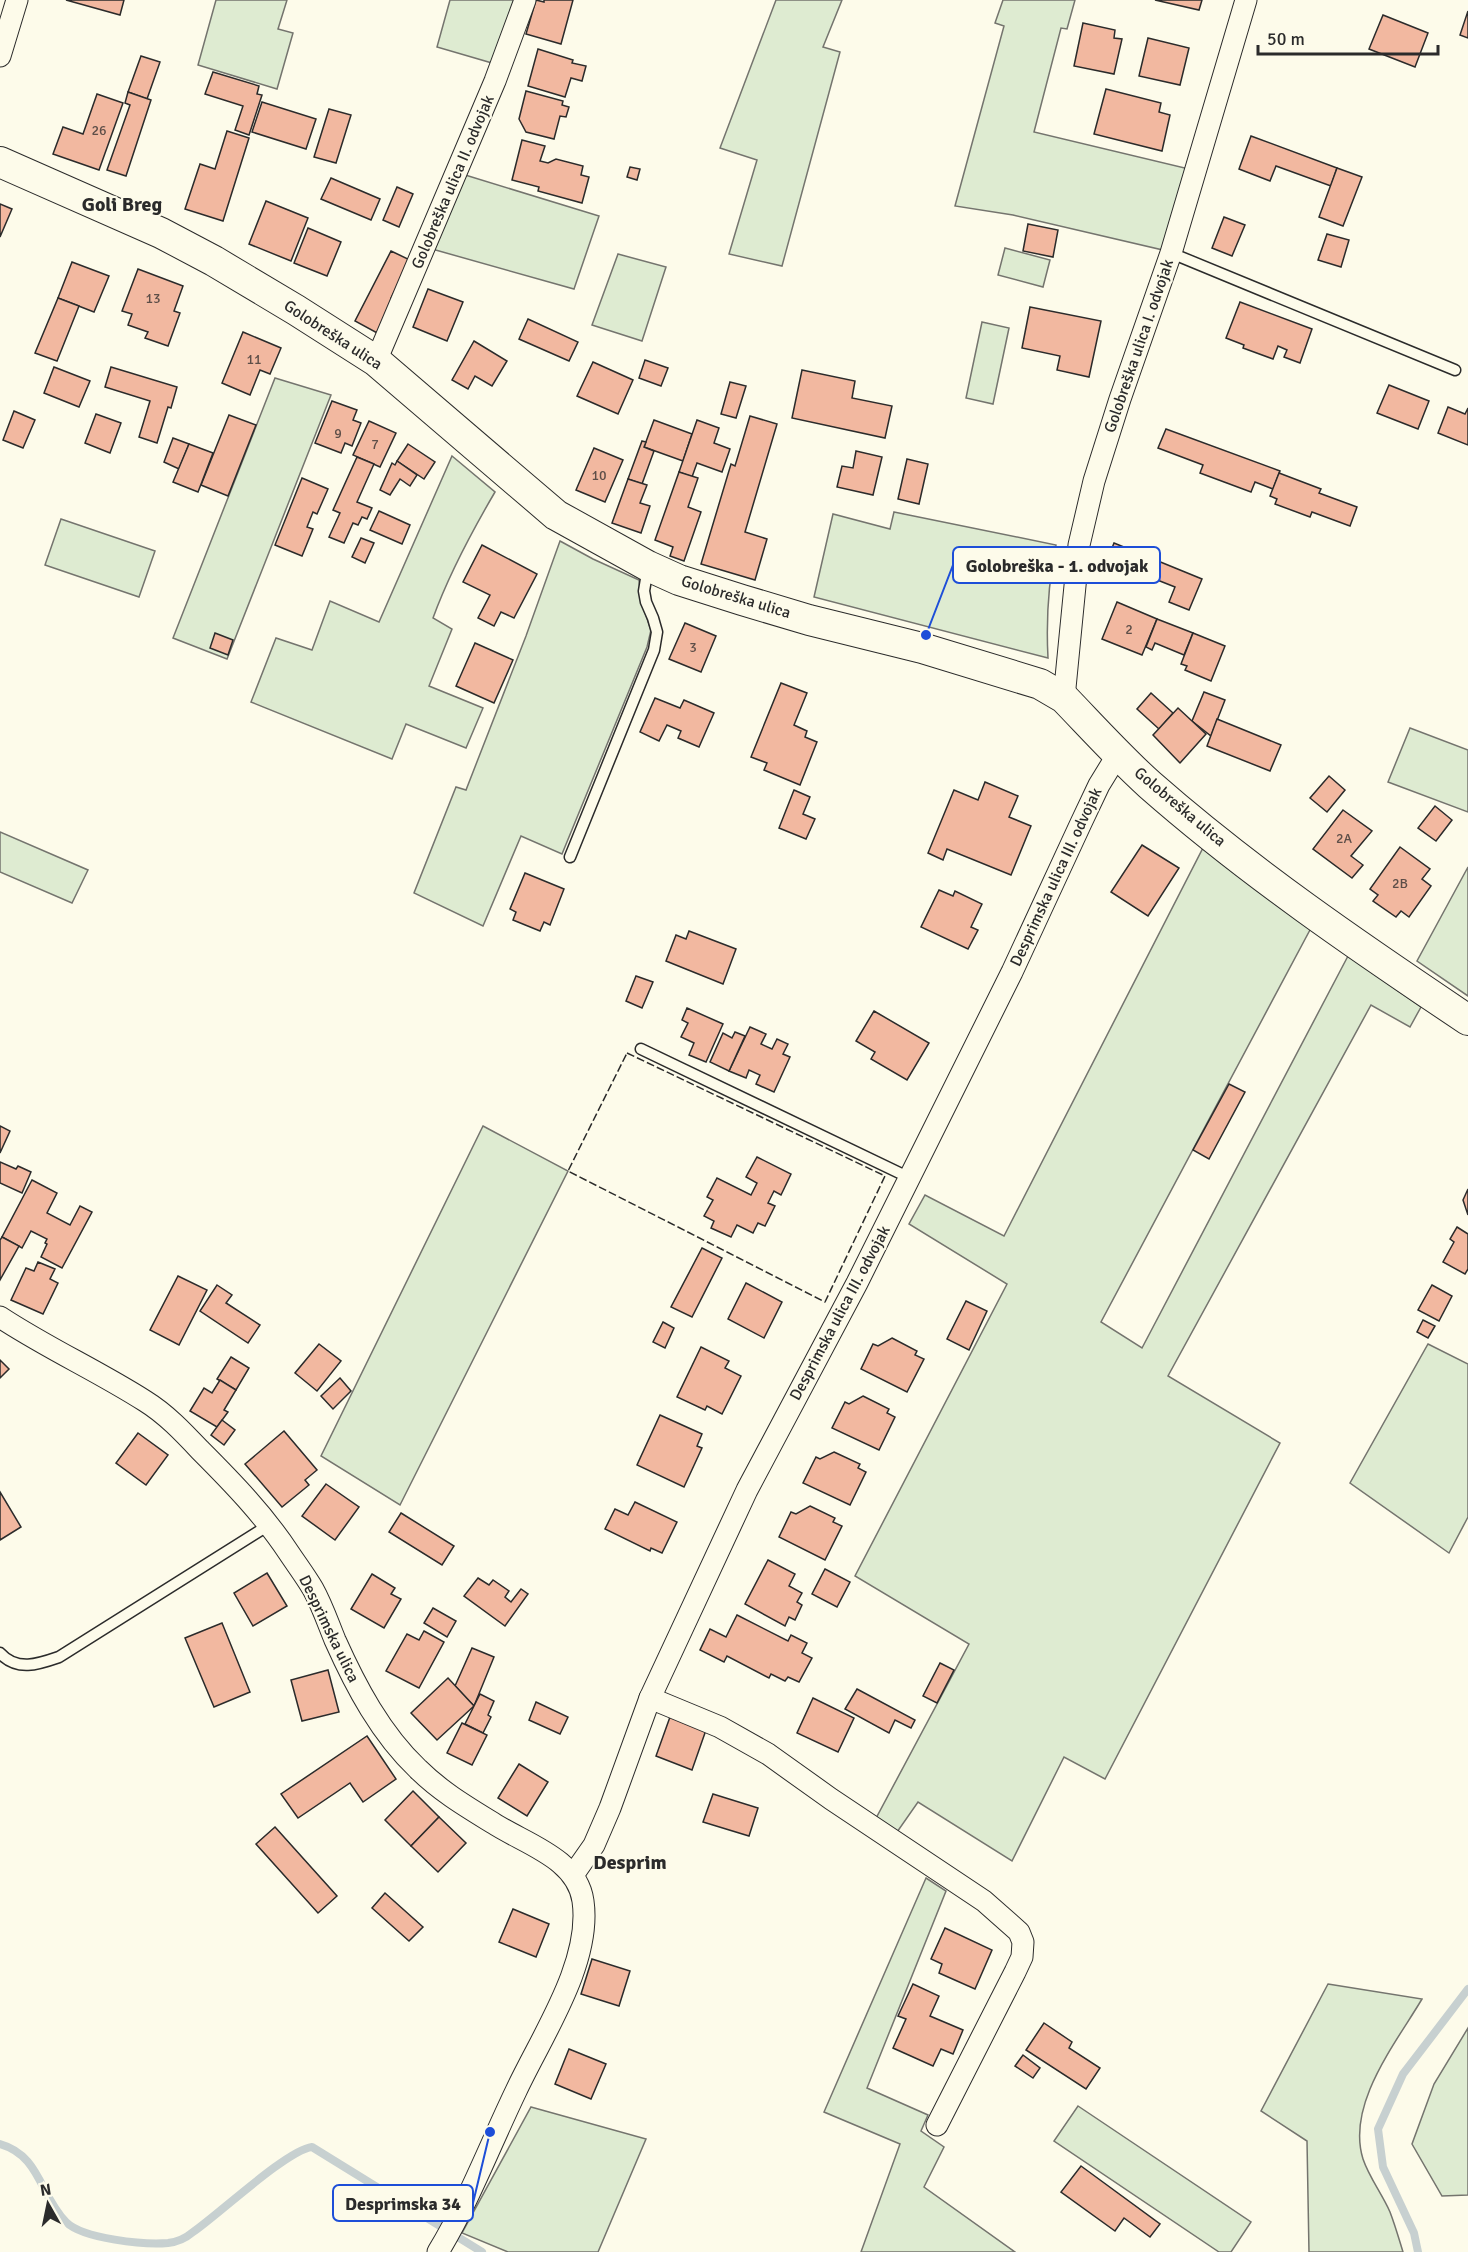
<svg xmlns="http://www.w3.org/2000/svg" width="1468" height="2252" font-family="Signika,sans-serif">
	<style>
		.green { fill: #deebd1; stroke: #74746e; stroke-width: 1.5 }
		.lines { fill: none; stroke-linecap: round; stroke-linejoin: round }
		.stream { stroke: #c7d0d0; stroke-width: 8 }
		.building { fill: #f2b8a0; stroke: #2b2b2b; stroke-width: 1.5 }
		.lane-casing { stroke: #2b2b2b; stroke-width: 13 }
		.street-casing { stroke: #2b2b2b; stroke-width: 23 }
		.secondary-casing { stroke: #2b2b2b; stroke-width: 32 }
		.lane { stroke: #fdfbea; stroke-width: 10 }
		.street { stroke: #fdfbea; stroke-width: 21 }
		.secondary { stroke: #fdfbea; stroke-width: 30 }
		.fence { stroke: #2b2b2b; stroke-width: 1.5; stroke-dasharray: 8 3; stroke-linecap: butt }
		.labels { text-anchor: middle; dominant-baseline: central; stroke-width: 4.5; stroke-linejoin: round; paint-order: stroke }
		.number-label { font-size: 14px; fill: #5d4e48 }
		.street-label { font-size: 16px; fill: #2b2b2b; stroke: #fdfbea }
		.quarter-label { font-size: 20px; font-weight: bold; fill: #2b2b2b; stroke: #fdfbea }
		.leader { fill: none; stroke: #1d4ed8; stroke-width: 2 }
		.callout-dot { fill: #1d4ed8; stroke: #fdfbea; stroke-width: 2 }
		.callout { fill: #fdfbea; stroke: #1d4ed8; stroke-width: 2 }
		.callout-label { font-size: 18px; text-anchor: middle; font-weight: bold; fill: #2b2b2b }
	</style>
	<rect width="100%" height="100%" fill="#fdfbea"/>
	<!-- green -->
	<g class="green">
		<path d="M216,0h71l-9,29 15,4 -16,56 -79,-24z"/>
		<path d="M450,0h65l-23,63 -55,-16z"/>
		<path d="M776,0h66l-19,47 17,5 -58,214 -53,-12 28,-94 -37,-12z"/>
		<path d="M1003,0h72l-8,29 -6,-1 -27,104 155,37 -26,81 -150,-35 -58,-9 49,-180 -9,-3z"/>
		<path d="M462,174l137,42 -25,73 -142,-40z"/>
		<path d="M1005,248l45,12 -7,27 -45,-12z"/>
		<path d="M618,254l48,13 -24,74 -50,-16z"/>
		<path d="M982,322l27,6 -16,76 -27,-6z"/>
		<path d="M275,378l56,17 -104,264 -54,-21z"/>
		<path d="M452,456l43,36c-24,41 -46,82 -62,126l19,11 -23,57 54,22 -17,40 -60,-24 -14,35 -141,-57 25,-64 36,12 18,-49 49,21z"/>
		<path d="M894,512l162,33c-8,39 -10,75 -8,113l-234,-61 19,-83 57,15z"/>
		<path d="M61,519l94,32 -16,46 -94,-32z"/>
		<path d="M560,541l33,18 46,21 2,21 10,29 -4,17 -85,207 -41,-18 -38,90 -69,-33 42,-106 10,3 60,-154z"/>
		<path d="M1410,728l58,22v62l-80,-30z"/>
		<path d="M0,832l88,38 -16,33 -72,-31z"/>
		<path d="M1204,846l107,82 -210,394 41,26 206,-392 73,51 -11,20 -39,-22 -203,371 112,67 -175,336 -41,-22 -52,104 -94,-59 -23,33 -21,-13 95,-178 -114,-68 152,-292 -98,-60 16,-29 79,41z"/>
		<path d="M1468,867v129l-51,-35z"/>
		<path d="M483,1126l85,45 -168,334 -79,-49z"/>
		<path d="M1428,1344l40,20v153l-19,36 -99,-70z"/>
		<path d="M926,1878l20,13 -79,197 61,27 -7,16 23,16 -20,40 91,65h-154l39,-108 -76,-32z"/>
		<path d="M1328,1984l94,15c-26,44 -76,105 -59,160 6,18 19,35 27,53 5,13 9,27 13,40h-94l-2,-111 -46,-30z"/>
		<path d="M1468,2028v167l-26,1 -30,-52 22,-60z"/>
		<path d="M1078,2106l173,116 -20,30h-12l-165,-111z"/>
		<path d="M531,2107l115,32 -48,113h-90l-46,-19z"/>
	</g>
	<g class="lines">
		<!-- stream -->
		<g class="stream">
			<path d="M0,2144c40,11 40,52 66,78 17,17 79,23 102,21 9,-1 18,-5 25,-11 25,-17 94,-82 119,-85l170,105"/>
			<path d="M1418,2252l-4,-19 -31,-66 -5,-38 25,-55 65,-85"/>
		</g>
	</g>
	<!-- building -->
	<g class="building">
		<path d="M66,0h58l-4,15z"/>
		<path d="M536,0l8,2v-2h29l-12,44 -35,-10z"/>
		<path d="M1155,0h47l-3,10z"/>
		<path d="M1468,11v27l-8,-3z"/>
		<path d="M1383,15l45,18 -13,34 -46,-18z"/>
		<path d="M1083,23l32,7 -1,8 8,1 -8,35 -40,-8z"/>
		<path d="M1148,38l41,10 -9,37 -41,-9z"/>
		<path d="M538,49l35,11 -1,3 14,3 -4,15 -11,-3 -6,19 -37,-11z"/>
		<path d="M141,56l19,6 -13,37 -19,-7z"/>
		<path d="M213,72l46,14 -2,8 5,1 -13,40 -14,-5 8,-24 -38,-12z"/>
		<path d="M1106,89l55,14 -2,9 11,3 -8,36 -68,-17z"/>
		<path d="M526,91l37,10 -1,4 7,2 -3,10 -6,-1 -6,23 -28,-7 -7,-13z"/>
		<path d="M128,92l23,8 -25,76 -19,-6 23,-65 -5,-2z"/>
		<path d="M97,94l26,9 -24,67 -46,-16 10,-27 20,7z"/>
		<path d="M262,102l54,17 -10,30 -54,-17z"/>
		<path d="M329,109l22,6 -15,48 -22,-6z"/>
		<path d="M227,131l22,7 -26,83 -38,-12 15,-45 15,5z"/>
		<path d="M1251,136l86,32 -6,18 -55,-20 -6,15 -31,-12z"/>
		<path d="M522,140l23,6 -5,15 8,2 8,-4 27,7 -2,9 8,2 -7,26 -44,-12 1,-4 -27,-7z"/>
		<path d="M630,167l10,2 -3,11 -10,-3z"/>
		<path d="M1337,168l25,9 -19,49 -24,-9z"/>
		<path d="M331,178l49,21 -9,21 -50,-21z"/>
		<path d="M397,187l16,7 -14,33 -16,-7z"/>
		<path d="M266,201l42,17 -17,43 -42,-17z"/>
		<path d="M0,204l12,5 -12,28z"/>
		<path d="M1224,217l21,8 -13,31 -20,-8z"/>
		<path d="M1028,224l30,6 -5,27 -30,-6z"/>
		<path d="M308,228l33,14 -14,34 -33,-13z"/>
		<path d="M1327,234l22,6 -8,27 -23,-7z"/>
		<path d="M391,251l19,9 -19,38 6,2 -18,34 -24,-13z"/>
		<path d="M72,262l37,14 -15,36 -36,-14z"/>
		<path d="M138,269l45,17 -9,25 6,2 -12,33 -23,-8 3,-6 -20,-7 4,-11 -10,-3z"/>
		<path d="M428,289l35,13 -16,39 -34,-14z"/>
		<path d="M58,298l21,8 -22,55 -22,-8z"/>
		<path d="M1240,302l72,27 -12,34 -16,-6 3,-7 -9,-4 -5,13 -30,-11 1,-3 -18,-7z"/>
		<path d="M1030,307l71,14 -12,56 -32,-7 3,-14 -38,-8z"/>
		<path d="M528,319l50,23 -9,19 -50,-22z"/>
		<path d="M243,332l38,16 -11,26 -10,-4 -10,25 -28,-12z"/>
		<path d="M474,341l33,20 -15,25 -17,-10 -7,13 -16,-9z"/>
		<path d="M645,360l23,8 -7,18 -22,-8z"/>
		<path d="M593,362l40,18 -15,34 -41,-18z"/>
		<path d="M54,367l36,14 -11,26 -35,-14z"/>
		<path d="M111,367l66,20 -6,21 -3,-1 -11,36 -18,-6 11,-36 -45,-14z"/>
		<path d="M802,370l53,11 -3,17 40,8 -7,32 -93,-20z"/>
		<path d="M730,382l16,4 -10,32 -15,-4z"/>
		<path d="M1389,385l40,16 -11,28 -41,-16z"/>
		<path d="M332,401l25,9 -4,10 8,3 -9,23 -7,-3 -4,10 -26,-10z"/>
		<path d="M1448,407l17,7 3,-6v37l-30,-12z"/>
		<path d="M14,411l21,9 -12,28 -20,-8z"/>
		<path d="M96,414l25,9 -11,30 -25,-10z"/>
		<path d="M229,415l27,10 -28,71 -27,-11z"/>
		<path d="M750,416l27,8 -32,108 22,7 -12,41 -54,-16 30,-100 4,2z"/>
		<path d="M654,420l38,14 -9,27 -39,-14z"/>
		<path d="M697,420l22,8 -5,15 16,6 -8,23 -25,-9 -5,14 -13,-5z"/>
		<path d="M369,421l27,12 -16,34 -27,-12z"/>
		<path d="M1166,429l114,42 -7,18 -18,-7 -4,10 -51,-19 3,-8 -45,-17z"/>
		<path d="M173,438l16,6 -10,25 -15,-7z"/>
		<path d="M642,441l4,1 -2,5 10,4 -12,33 -14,-5z"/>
		<path d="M189,444l24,9 -15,39 -25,-10z"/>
		<path d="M408,444l27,18 -11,17 -27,-18z"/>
		<path d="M594,448l29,12 -18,42 -29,-12z"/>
		<path d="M856,451l26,6 -9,38 -36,-8 5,-21 11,2z"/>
		<path d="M357,457l17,7 -17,38 15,6 -5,11 -5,-2 -4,8 -5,-2 -9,20 -15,-6 11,-24 -7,-3z"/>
		<path d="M907,459l21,5 -9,40 -21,-5z"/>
		<path d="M397,461l20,14 -7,11 -10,-7 -10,16 -10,-5 12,-27 3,2z"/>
		<path d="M679,472l19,6 -10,29 13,5 -17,49 -14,-5 3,-9 -18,-7z"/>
		<path d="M1279,473l42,16 -2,4 38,14 -7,19 -38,-14 -2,5 -35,-13 2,-5 -7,-3z"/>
		<path d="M302,478l26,11 -11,25 -4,-2 -6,15 6,2 -11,27 -27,-11z"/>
		<path d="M628,479l19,6 -7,18 10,3 -9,27 -29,-10z"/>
		<path d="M379,511l31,14 -8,19 -32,-14z"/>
		<path d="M361,538l13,5 -9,20 -13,-6z"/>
		<path d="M1114,543l88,36 -13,31 -20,-8 6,-15 -48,-19 -4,11 -20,-8z"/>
		<path d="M482,545l55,29 -23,44 -13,-6 -7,14 -16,-8 12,-23 -27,-13z"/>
		<path d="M1117,602l40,17 -15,36 -40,-16z"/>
		<path d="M1157,619l36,14 -9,22 -29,-12 -3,7 -6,-3z"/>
		<path d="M685,623l31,13 -15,36 -32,-13z"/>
		<path d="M215,633l18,7 -5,15 -18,-7z"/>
		<path d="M1193,633l32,13 -14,35 -26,-11 2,-4 -6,-2z"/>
		<path d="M475,643l38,17 -19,43 -38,-17z"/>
		<path d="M781,683l26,10 -13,32 13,6 -2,6 12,5 -17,43 -36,-15 3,-7 -16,-6z"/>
		<path d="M1204,692l21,8 -14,36 -19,-15z"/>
		<path d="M1151,693l22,20 -14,16 -22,-20z"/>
		<path d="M655,698l25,10 4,-8 30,13 -15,34 -21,-9 3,-7 -14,-6 -8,16 -19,-9z"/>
		<path d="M1178,708l28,26 -26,29 -27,-28z"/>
		<path d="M1217,719l64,26 -11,26 -63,-25z"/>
		<path d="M1329,776l16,14 -18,22 -17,-14z"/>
		<path d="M985,782l33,14 -9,21 22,9 -20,49 -64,-26 -4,11 -15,-7 26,-63 24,10z"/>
		<path d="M794,790l16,7 -7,17 12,5 -9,20 -27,-11z"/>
		<path d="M1435,806l17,14 -16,21 -18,-13z"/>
		<path d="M1343,810l29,21 -21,25 12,9 -11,13 -39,-29z"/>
		<path d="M1142,845l37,23 -31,48 -37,-24z"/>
		<path d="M1400,847l30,22 -8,10 9,7 -22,31 -8,-6 -5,6 -23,-16 5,-6 -8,-6z"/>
		<path d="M525,873l39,16 -14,36 -6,-3 -4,9 -27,-11 3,-8 -6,-3z"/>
		<path d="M939,890l14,6 2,-5 27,13 -11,23 7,3 -10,19 -47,-22z"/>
		<path d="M689,931l47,18 -13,35 -57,-23 10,-26 10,4z"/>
		<path d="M636,976l17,6 -11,26 -16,-7z"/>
		<path d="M687,1008l36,16 -17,38 -17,-7 5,-12 -13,-6 7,-14 -6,-3z"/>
		<path d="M874,1011l55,32 -22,37 -36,-21 4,-7 -19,-11z"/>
		<path d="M750,1027l16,7 -5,10 11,5 5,-10 11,5 -5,10 7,3 -16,35 -18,-8 4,-9 -11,-5 -3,8 -17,-7z"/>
		<path d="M735,1032l10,4 -16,35 -19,-9 13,-29 9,5z"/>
		<path d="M1229,1084l16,8 -36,67 -16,-9z"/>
		<path d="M0,1126l10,5 -10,22z"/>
		<path d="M757,1157l34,17 -10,21 -7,-4 -6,12 7,3 -10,20 -7,-3 -5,10 -16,-8 -6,12 -20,-9 3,-7 -10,-5 9,-16 -6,-3 10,-19 34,17 6,-12 -11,-6z"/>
		<path d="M0,1162l16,7 2,-3 13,6 -9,21 -22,-10z"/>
		<path d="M32,1180l25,13 -10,20 23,12 10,-19 12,6 -30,56 -21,-11 6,-13 -2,-1 2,-4 -16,-8 -9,17 -20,-11z"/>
		<path d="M1468,1189v26l-5,-15z"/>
		<path d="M1457,1227l11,7v35l-3,5 -22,-12 11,-20 -4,-3z"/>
		<path d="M2,1237l17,9 -19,34v-40z"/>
		<path d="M702,1248l20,10 -30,59 -21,-10z"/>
		<path d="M38,1262l17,7 -5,10 8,4 -15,31 -32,-14 15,-32 8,3z"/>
		<path d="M178,1276l29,14 -28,55 -29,-15z"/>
		<path d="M746,1283l36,19 -18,36 -36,-19z"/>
		<path d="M217,1285l15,10 -6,8 34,22 -12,18 -48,-32z"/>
		<path d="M1432,1285l20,11 -13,25 -21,-11z"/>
		<path d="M966,1301l21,10 -18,39 -22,-11z"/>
		<path d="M1423,1320l12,6 -7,12 -11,-6z"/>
		<path d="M663,1322l11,6 -9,20 -12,-6z"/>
		<path d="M892,1338l25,13 -2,4 9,4 -17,33 -46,-23 12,-25 5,2z"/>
		<path d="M319,1344l22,17 -24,30 -22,-18z"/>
		<path d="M701,1347l28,14 -4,7 16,8 -19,38 -15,-8 -2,4 -28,-13z"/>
		<path d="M231,1357l18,11 -13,22 -19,-11z"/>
		<path d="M0,1360l9,9 -9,9z"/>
		<path d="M340,1378l11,13 -18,18 -12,-13z"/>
		<path d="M220,1380l16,10 -12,20 4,2 -11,15 -27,-16 14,-23 8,5z"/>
		<path d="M863,1396l26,13 -2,4 8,4 -16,33 -47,-22 13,-26 4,2z"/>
		<path d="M660,1415l42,19 -5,12 5,2 -18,39 -47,-22z"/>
		<path d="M222,1420l13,10 -11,15 -13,-10z"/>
		<path d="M284,1431l33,39 -12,10 4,5 -27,22 -37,-43z"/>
		<path d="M138,1433l30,22 -22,30 -30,-22z"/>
		<path d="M834,1452l26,12 -2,4 8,4 -16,33 -47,-22 13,-26 4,2z"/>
		<path d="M326,1484l33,23 -24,33 -33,-24z"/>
		<path d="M0,1492l21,35 -21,13z"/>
		<path d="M635,1502l42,20 -15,31 -11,-5 -1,3 -45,-22 10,-20 13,6z"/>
		<path d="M810,1506l25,12 -2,4 9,4 -17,34 -46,-23 12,-25 5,2z"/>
		<path d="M401,1513l53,33 -12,19 -53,-33z"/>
		<path d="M768,1560l27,14 -6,12 13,7 -5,9 5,3 -7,15 -6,-3 -4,9 -40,-22z"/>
		<path d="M825,1569l25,13 -13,25 -25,-13z"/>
		<path d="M267,1573l20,33 -34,20 -19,-33z"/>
		<path d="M372,1574l23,14 -4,6 10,5 -17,29 -33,-19z"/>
		<path d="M478,1578l11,7 4,-5 16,11 -4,6 6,5 10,-13 7,5 -23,32 -41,-30z"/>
		<path d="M433,1608l23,13 -9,16 -23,-14z"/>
		<path d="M737,1615l51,26 3,-6 16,8 -5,10 10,5 -13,24 -11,-5 -3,4 -14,-7 -2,4 -42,-22 -3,6 -24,-12 10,-21 16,8z"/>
		<path d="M222,1623l28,69 -36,15 -29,-69z"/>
		<path d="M424,1631l20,11 -25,46 -33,-17 21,-37 12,6z"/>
		<path d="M472,1648l22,9 -20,49 -19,-20z"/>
		<path d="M940,1663l14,7 -17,33 -14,-7z"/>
		<path d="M328,1670l11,42 -37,9 -11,-41z"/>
		<path d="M448,1678l26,28 -37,34 -26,-27z"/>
		<path d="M857,1689l58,31 -4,8 -16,-8 -6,13 -44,-24z"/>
		<path d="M480,1694l14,7 -6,14 3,2 -8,16 -18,-9z"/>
		<path d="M813,1698l41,20 -16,34 -41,-19z"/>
		<path d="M536,1702l32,15 -8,17 -31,-14z"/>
		<path d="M670,1717l36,13 -14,40 -36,-14z"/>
		<path d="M462,1723l25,12 -15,30 -25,-12z"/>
		<path d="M367,1736l29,43 -33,23 -13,-19 -52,35 -17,-24z"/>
		<path d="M519,1764l29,18 -21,34 -29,-18z"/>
		<path d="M413,1791l26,26 -28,29 -26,-26z"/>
		<path d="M713,1794l45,14 -9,28 -46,-14z"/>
		<path d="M439,1817l27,26 -28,29 -27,-26z"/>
		<path d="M275,1827l62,69 -19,17 -62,-69z"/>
		<path d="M385,1893l38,34 -14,14 -37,-33z"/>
		<path d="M513,1909l36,15 -13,33 -37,-15z"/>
		<path d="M945,1928l47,22 -17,39 -36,-16 3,-9 -11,-5z"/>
		<path d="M592,1959l38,12 -11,35 -38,-12z"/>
		<path d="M913,1984l26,12 -9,20 33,14 -10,24 -12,-5 -8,17 -40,-18 13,-29 -8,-3z"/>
		<path d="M1044,2023l28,19 -3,6 31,20 -14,21 -60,-39z"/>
		<path d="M569,2049l37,15 -15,35 -36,-15z"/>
		<path d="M1023,2055l17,13 -7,10 -18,-12z"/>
		<path d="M1081,2166l79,58 -10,13 -26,-19 -9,13 -54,-39z"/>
	</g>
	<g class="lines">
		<defs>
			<g id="lane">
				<path d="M1171,253l284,117"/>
				<path d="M570,857l84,-207 3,-18 -4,-14 -7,-16 -2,-11 4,-24"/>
				<path d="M641,1049l269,129"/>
				<path d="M0,1653c17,19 39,11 59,4l210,-132"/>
			</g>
			<g id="street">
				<path d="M0,56l17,-56"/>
				<path d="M376,361l119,-280 30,-81"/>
				<path d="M1064,698l15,-153 15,-64 26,-82 51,-146 75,-253"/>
				<path d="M0,1317c47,31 98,54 145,84 21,13 38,31 55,49 32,32 64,65 89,103 8,12 17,24 24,36 9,16 15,34 22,51 21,47 46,94 83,129 22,22 49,38 75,54 32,21 84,35 90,78 9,62 -42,136 -67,190 -26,54 -47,110 -78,161"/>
				<path d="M650,1698l70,29 48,27 63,45 153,102 35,31 4,10 -1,15 -7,15 -78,153"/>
				<path d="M573,1875l21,-30 16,-37 40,-110 97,-208 110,-207 155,-311 69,-149 18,-38 19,-31"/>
			</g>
			<path id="secondary" d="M0,162l161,71 53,28 82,49 80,51 180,154 92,51 31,14 63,20 67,20 113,28 118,36 24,14c28,29 56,60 86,87 99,87 209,162 318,235"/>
		</defs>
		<!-- lane casing -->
		<use href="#lane" class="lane-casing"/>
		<!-- street casing -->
		<use href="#street" class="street-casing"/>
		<!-- secondary casing -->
		<use href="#secondary" class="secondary-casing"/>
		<!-- lane -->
		<use href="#lane" class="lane"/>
		<!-- street -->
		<use href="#street" class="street"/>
		<!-- secondary -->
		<use href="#secondary" class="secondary"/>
		<!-- fence -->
		<path class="fence" d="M627,1053l258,123 -60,126 -257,-131z"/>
	</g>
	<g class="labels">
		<!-- number labels -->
		<g class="number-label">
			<text x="99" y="130">26</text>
			<text x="153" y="298">13</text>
			<text x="254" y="359">11</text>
			<text x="338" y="433">9</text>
			<text x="375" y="444">7</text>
			<text x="599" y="475">10</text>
			<text x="1129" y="629">2</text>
			<text x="693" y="647">3</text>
			<text x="1344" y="838">2A</text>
			<text x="1400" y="883">2B</text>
		</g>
		<!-- street labels -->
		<g class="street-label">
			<text transform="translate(453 182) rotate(-67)">Golobreška ulica II. odvojak</text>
			<text transform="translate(333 335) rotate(33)">Golobreška ulica</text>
			<text transform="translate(1139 346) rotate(-71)">Golobreška ulica I. odvojak</text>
			<text transform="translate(736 597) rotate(17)">Golobreška ulica</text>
			<text transform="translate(1180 807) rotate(40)">Golobreška ulica</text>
			<text transform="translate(1056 877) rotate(-65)">Desprimska ulica III. odvojak</text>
			<text transform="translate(840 1313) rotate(-62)">Desprimska ulica III. odvojak</text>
			<text transform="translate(329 1629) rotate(64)">Desprimska ulica</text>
		</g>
		<!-- quarter labels -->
		<g class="quarter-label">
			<text x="122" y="204">Goli Breg</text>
			<text x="630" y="1862">Desprim</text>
		</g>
	</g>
	<!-- callouts -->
	<path class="leader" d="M926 635L953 565M490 2132L473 2203"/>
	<g class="callout-dot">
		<circle cx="926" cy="635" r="6"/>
		<circle cx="490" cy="2132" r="6"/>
	</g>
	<g class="callout">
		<rect x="953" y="547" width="207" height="36" rx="6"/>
		<rect x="333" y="2185" width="140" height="36" rx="6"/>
	</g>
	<g class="callout-label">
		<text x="1057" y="572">Golobreška - 1. odvojak</text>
		<text x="403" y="2210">Desprimska 34</text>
	</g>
	<!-- north arrow -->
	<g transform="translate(48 2204) rotate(351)" stroke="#fdfbea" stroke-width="4.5" paint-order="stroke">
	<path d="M0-4.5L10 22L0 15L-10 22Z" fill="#2b2b2b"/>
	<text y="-9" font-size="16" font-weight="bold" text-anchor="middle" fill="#2b2b2b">N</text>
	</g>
	<!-- scale -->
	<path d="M1258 45v9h180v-9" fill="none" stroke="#2b2b2b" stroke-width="3"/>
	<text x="1267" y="45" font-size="18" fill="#2b2b2b" stroke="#fdfbea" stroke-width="4.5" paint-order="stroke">50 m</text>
</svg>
